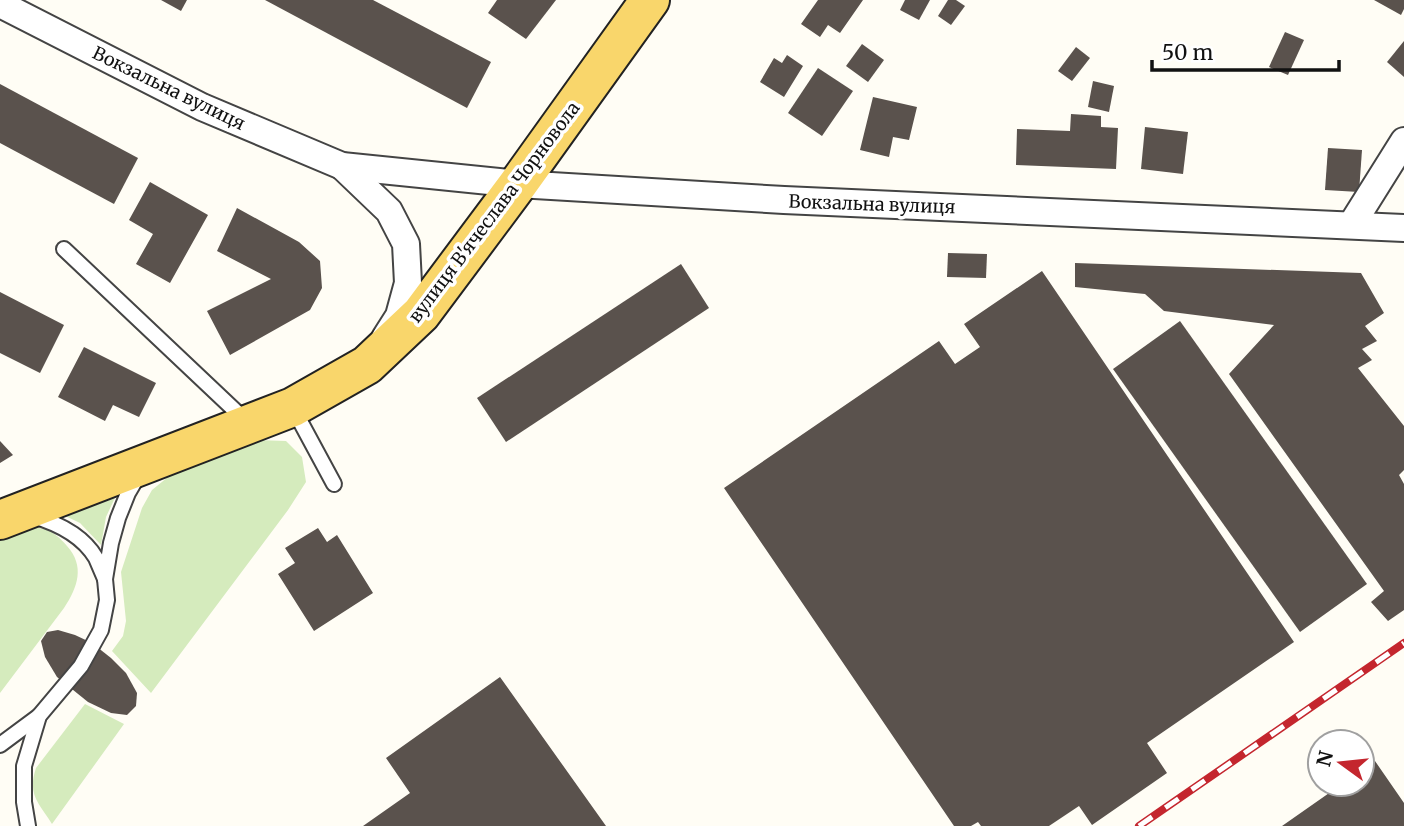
<svg xmlns="http://www.w3.org/2000/svg" width="1404" height="826" font-family="Merriweather,serif">
	<style>
		.green { fill: #d5ebbd }
		.building { fill: #5a524d }
		.lines { fill: none; stroke-linecap: round; stroke-linejoin: round }
		.service-casing { stroke: #444; stroke-width: 18 }
		.minor-casing { stroke: #444; stroke-width: 30 }
		.primary-casing { stroke: #222; stroke-width: 42 }
		.service { stroke: #fff; stroke-width: 14 }
		.minor { stroke: #fff; stroke-width: 26 }
		.primary { stroke: #f9d66b; stroke-width: 38 }
		.rail-casing { stroke: #c4262e; stroke-width: 8 }
		.rail { stroke: #fff; stroke-width: 5; stroke-dasharray: 16; stroke-linecap: butt }
		.labels { text-anchor: middle; dominant-baseline: central; stroke-width: 7; stroke-linejoin: round; paint-order: stroke }
		.street-label { font-size: 18px; fill: #111; stroke: #fff }
	</style>
	<rect width="100%" height="100%" fill="#fffdf5"/>
	<!-- green -->
	<g class="green">
		<path d="M256,440l30,1 16,16 4,25 -18,28 -137,183 -39,-42 11,-15 3,-15 -5,-49 21,-64 10,-18 16,-13z"/>
		<path d="M120,487l-14,30 -5,28 -21,-22 -23,-11z"/>
		<path d="M27,528c5,0 12,-1 17,1 9,2 17,10 23,17 18,20 11,41 -3,62l-64,85v-155z"/>
		<path d="M85,704l39,20 -72,100c-13,-21 -25,-29 -16,-56z"/>
	</g>
	<!-- building -->
	<g class="building">
		<path d="M161,0h26l-6,11z"/>
		<path d="M265,0h108l118,62 -24,46z"/>
		<path d="M497,0h59l-30,39 -38,-26z"/>
		<path d="M818,0h45l-23,33 -12,-8 -8,12 -19,-13z"/>
		<path d="M905,0h25l-11,20 -19,-10z"/>
		<path d="M948,0h8l9,6 -14,19 -13,-9z"/>
		<path d="M1374,0h30v9l-3,6z"/>
		<path d="M1285,32l19,8 -16,35 -19,-8z"/>
		<path d="M1404,41v36l-17,-15z"/>
		<path d="M862,44l22,16 -16,22 -22,-16z"/>
		<path d="M1076,47l14,11 -18,23 -14,-10z"/>
		<path d="M787,55l16,11 -19,31 -24,-15 14,-24 8,5z"/>
		<path d="M818,68l35,23 -31,45 -34,-23z"/>
		<path d="M1093,81l21,5 -5,26 -21,-5z"/>
		<path d="M0,84l138,74 -24,46 -114,-61z"/>
		<path d="M873,97l44,10 -8,33 -16,-3 -4,20 -29,-7z"/>
		<path d="M1071,114l30,2v11l17,1 -2,41 -100,-4 1,-36 53,2z"/>
		<path d="M1145,127l43,5 -5,42 -42,-5z"/>
		<path d="M1328,148l34,2 -3,42 -34,-2z"/>
		<path d="M150,182l58,33 -38,68 -34,-19 17,-30 -24,-14z"/>
		<path d="M237,208l62,34 21,19 2,27 -12,22 -80,45 -23,-44 64,-32 -54,-28z"/>
		<path d="M948,253l39,1 -1,24 -39,-1z"/>
		<path d="M1075,263l286,10 23,40 -19,13 12,15 -15,8 10,11 -14,8 46,58v44l-5,5 5,9v126l-16,11 -17,-19 13,-11 -155,-217 45,-49 -110,-14 -19,-17 -70,-7z"/>
		<path d="M681,264l28,44 -203,134 -29,-44z"/>
		<path d="M1042,271l252,371 -147,101 20,30 -75,52 -13,-19 -30,20h-68l-3,-4 -7,4h-17l-230,-338 215,-147 16,23 25,-17 -16,-23z"/>
		<path d="M0,292l64,33 -24,48 -40,-20z"/>
		<path d="M1180,321l187,263 -67,48 -187,-263z"/>
		<path d="M84,347l72,36 -17,34 -26,-12 -8,16 -47,-24z"/>
		<path d="M0,441l13,14 -13,8z"/>
		<path d="M318,528l9,14 10,-7 36,58 -59,38 -36,-57 17,-11 -10,-15z"/>
		<path d="M58,630l17,5 17,8 19,15 15,15 11,20 -1,13 -9,9 -16,-2 -23,-11 -31,-25 -12,-20 -4,-16 6,-9z"/>
		<path d="M500,677l106,149h-243l47,-33 -24,-35z"/>
		<path d="M1375,761l29,42v23h-122l60,-42h20v-14z"/>
	</g>
	<g class="lines">
		<defs>
			<g id="service">
				<path d="M64,249l181,171"/>
				<path d="M293,408l41,76"/>
				<path d="M33,516c24,7 50,20 63,42 3,7 6,14 9,21"/>
				<path d="M0,745l39,-29"/>
				<path d="M28,826l-4,-24v-36l15,-50 42,-50 20,-36 6,-30 -2,-21 6,-36 7,-25 10,-25 10,-17"/>
			</g>
			<g id="minor">
				<path d="M0,4l202,103 140,59 176,18 266,16 620,28"/>
				<path d="M342,166l47,45 17,33 2,39 -9,33 -14,22"/>
				<path d="M1352,224l52,-83"/>
			</g>
			<path id="primary" d="M0,520l293,-113 74,-42 54,-51 97,-130 132,-184"/>
		</defs>
		<!-- service casing -->
		<use href="#service" class="service-casing"/>
		<!-- minor casing -->
		<use href="#minor" class="minor-casing"/>
		<!-- primary casing -->
		<use href="#primary" class="primary-casing"/>
		<!-- service -->
		<use href="#service" class="service"/>
		<!-- minor -->
		<use href="#minor" class="minor"/>
		<!-- primary -->
		<use href="#primary" class="primary"/>
		<defs>
			<path id="rail" d="M1139,826l265,-183"/>
		</defs>
		<!-- rail casing -->
		<use href="#rail" class="rail-casing"/>
		<!-- rail -->
		<use href="#rail" class="rail"/>
	</g>
	<g class="labels">
		<!-- street labels -->
		<g class="street-label">
			<text transform="translate(169 88) rotate(26)">Вокзальна вулиця</text>
			<text transform="translate(872 204) rotate(2)">Вокзальна вулиця</text>
			<text transform="translate(494 212) rotate(-53)">вулиця В'ячеслава Чорновола</text>
		</g>
	</g>
	<!-- north arrow -->
	<g transform="translate(1341 763) rotate(285)"><circle r="33" fill="#ffffff" stroke="#a0a0a0" stroke-width="2"/>
	<path d="M0-5L12 26L0 18L-12 26Z" fill="#c4262e"/>
	<text y="-10" font-size="19" font-weight="bold" text-anchor="middle" fill="#111111">N</text>
	</g>
	<!-- scale -->
	<path d="M1152 60v10h187v-10" fill="none" stroke="#111111" stroke-width="3.5"/>
	<text x="1162" y="60" font-size="21" fill="#111111" stroke="#ffffff" stroke-width="5" paint-order="stroke">50 m</text>
</svg>
